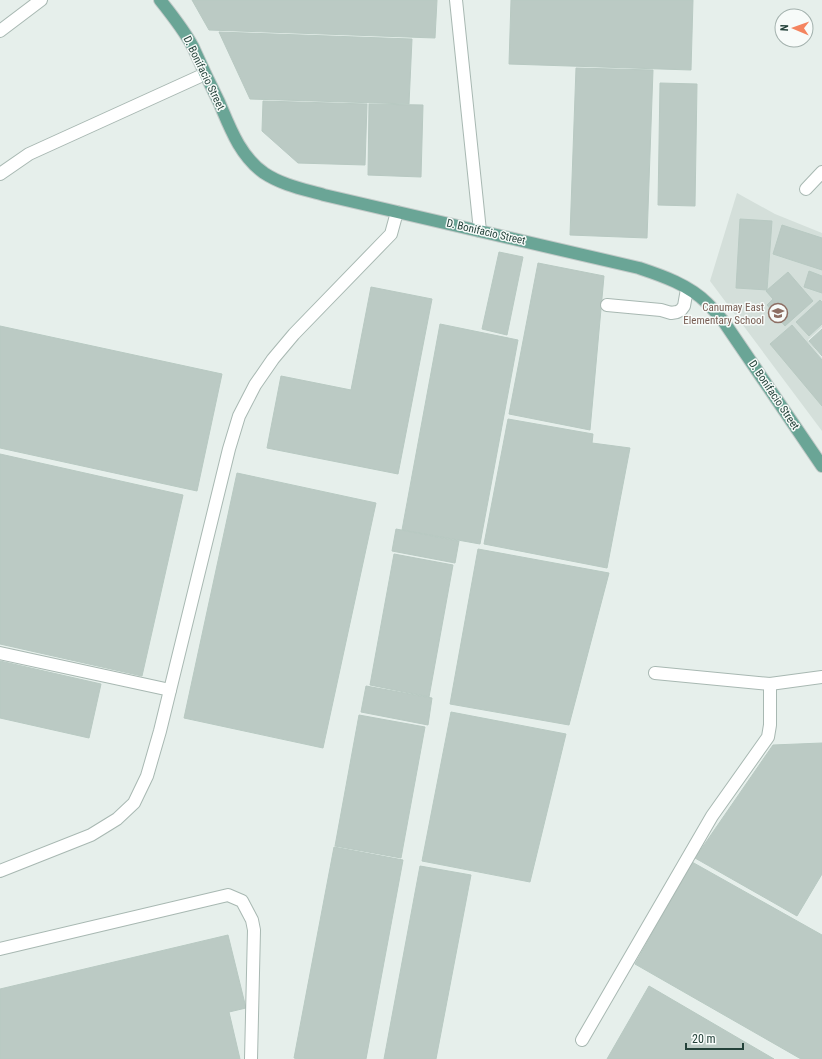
<svg xmlns="http://www.w3.org/2000/svg" width="822" height="1059" font-family="'Roboto Condensed',sans-serif">
	<style>
		.built { fill: #d4dfda }
		.building { fill: #bbcac4; stroke: #b8c9c2 }
		.lines { fill: none; stroke-linecap: round; stroke-linejoin: round }
		.minor-casing { stroke: #a8b8b2; stroke-width: 14 }
		.major-casing { stroke: #c2cac8; stroke-width: 14 }
		.minor { stroke: #fff; stroke-width: 12 }
		.major { stroke: #6aa596; stroke-width: 12 }
		.labels { text-anchor: middle; dominant-baseline: central; stroke-width: 3; stroke-linejoin: round; paint-order: stroke }
		.street-label { font-size: 11px; fill: #24423a; stroke: #f7fbf9 }
		.education-label { font-size: 11px; fill: #785e54; stroke: #f7fbf9; text-anchor: end }
	</style>
	<rect width="100%" height="100%" fill="#e6efeb"/>
	<!-- built -->
	<path class="built" d="M737,193l38,21 47,19v94l-14,13 14,18v73l-112,-150z"/>
	<!-- building -->
	<g class="building">
		<path d="M192,0h245l-2,38 -226,-8z"/>
		<path d="M511,0h182l-2,70 -182,-6z"/>
		<path d="M219,32l193,7 -3,65 -159,-5z"/>
		<path d="M576,68l77,2 -6,168 -77,-3z"/>
		<path d="M660,83l37,1 -2,122 -37,-1z"/>
		<path d="M263,101l104,3 -2,61 -67,-2 -36,-32z"/>
		<path d="M369,104l54,1 -2,72 -53,-2z"/>
		<path d="M740,219l32,2 -5,69 -31,-2z"/>
		<path d="M782,225l40,13v32l-49,-16z"/>
		<path d="M499,252l24,5 -16,78 -25,-6z"/>
		<path d="M538,263l66,13 -14,154 -81,-16z"/>
		<path d="M809,271l13,5v17l-18,-6z"/>
		<path d="M788,272l25,29 -28,25 -18,-21 6,-6 -7,-8z"/>
		<path d="M371,287l61,12 -34,175 -131,-26 14,-72 70,14z"/>
		<path d="M820,300l2,2v22l-13,12 -13,-14z"/>
		<path d="M440,324l78,16 -38,204 -78,-14z"/>
		<path d="M792,325l30,35v46l-52,-62z"/>
		<path d="M0,326l222,48 -25,117 -197,-43z"/>
		<path d="M822,329v27l-13,-15z"/>
		<path d="M508,419l85,15 -1,9 38,5 -23,120 -123,-24z"/>
		<path d="M0,454l183,41 -41,181 -142,-32z"/>
		<path d="M237,473l139,30 -53,245 -139,-30z"/>
		<path d="M396,529l63,12 -4,22 -63,-12z"/>
		<path d="M478,549l131,24 -40,152 -119,-21z"/>
		<path d="M394,554l59,11 -24,132 -59,-12z"/>
		<path d="M0,661l101,23 -12,54 -89,-20z"/>
		<path d="M366,686l66,12 -4,27 -67,-13z"/>
		<path d="M451,712l115,22 -36,148 -108,-21z"/>
		<path d="M359,715l66,12 -24,131 -66,-12z"/>
		<path d="M822,743v131l-25,42 -102,-58 78,-113z"/>
		<path d="M334,847l69,13 -37,199h-68l-4,-1z"/>
		<path d="M692,862l130,73v124h-21l-166,-95z"/>
		<path d="M420,866l51,9 -35,184h-52z"/>
		<path d="M228,935l18,73 -17,4 11,47h-240v-70z"/>
		<path d="M649,986l125,73h-167z"/>
	</g>
	<g class="lines">
		<defs>
			<g id="minor">
				<path d="M456,0l24,231"/>
				<path d="M0,31l41,-31"/>
				<path d="M0,174l29,-20 176,-80"/>
				<path d="M806,189l16,-17"/>
				<path d="M607,305l54,5 10,3 6,-1 4,-2 3,-4 3,-17"/>
				<path d="M0,653l170,37"/>
				<path d="M655,673l115,11 52,-7"/>
				<path d="M0,871l91,-36 26,-16 17,-16 13,-27 13,-45 69,-282 10,-33 16,-31 18,-26 21,-25 97,-100 6,-22"/>
				<path d="M0,949l228,-54 14,6 10,19 2,10 -3,129"/>
				<path d="M582,1040l130,-224 56,-79 2,-12v-41"/>
			</g>
			<path id="major" d="M160,0c12,15 24,30 33,47 8,18 17,37 26,55 11,26 21,54 45,71 18,12 39,16 60,22l315,73c24,8 50,17 68,35 6,6 12,13 17,19l98,144"/>
		</defs>
		<!-- minor casing -->
		<use href="#minor" class="minor-casing"/>
		<!-- major casing -->
		<use href="#major" class="major-casing"/>
		<!-- minor -->
		<use href="#minor" class="minor"/>
		<!-- major -->
		<use href="#major" class="major"/>
	</g>
	<!-- icons -->
	<defs>
		<symbol id="school-ring" viewBox="-11 -11 22 22"><circle r="9.5" fill="#f7fbf9" stroke="#8d6e63" stroke-width="1.5"/><path d="M0-5L7-2L0 1L-7-2ZM-4 1L0 2.5L4 1V4Q0 6-4 4Z" fill="#8d6e63"/></symbol>
	</defs>
	<g fill-rule="evenodd">
		<use href="#school-ring" x="767" y="302" width="22" height="22"/>
	</g>
	<g class="labels">
		<!-- street labels -->
		<g class="street-label">
			<text transform="translate(204 73) rotate(64)">D. Bonifacio Street</text>
			<text transform="translate(486 232) rotate(13)">D. Bonifacio Street</text>
			<text transform="translate(774 395) rotate(56)">D. Bonifacio Street</text>
		</g>
		<!-- education labels -->
		<g class="education-label">
			<text x="764" y="307">Canumay East<tspan x="764" dy="13">Elementary School</tspan></text>
		</g>
	</g>
	<!-- north arrow -->
	<g transform="translate(794 28) rotate(272)"><circle r="19" fill="#f7fbf9" stroke="#a3b1ad"/>
	<path d="M0-3L7 15L0 10L-7 15Z" fill="#f4845f"/>
	<text y="-6" font-size="11" font-weight="bold" text-anchor="middle" fill="#24423a">N</text>
	</g>
	<!-- scale -->
	<path d="M686 1043v6h57v-6" fill="none" stroke="#24423a" stroke-width="2"/>
	<text x="692" y="1043" font-size="12" fill="#24423a" stroke="#f7fbf9" stroke-width="3" paint-order="stroke">20 m</text>
</svg>
